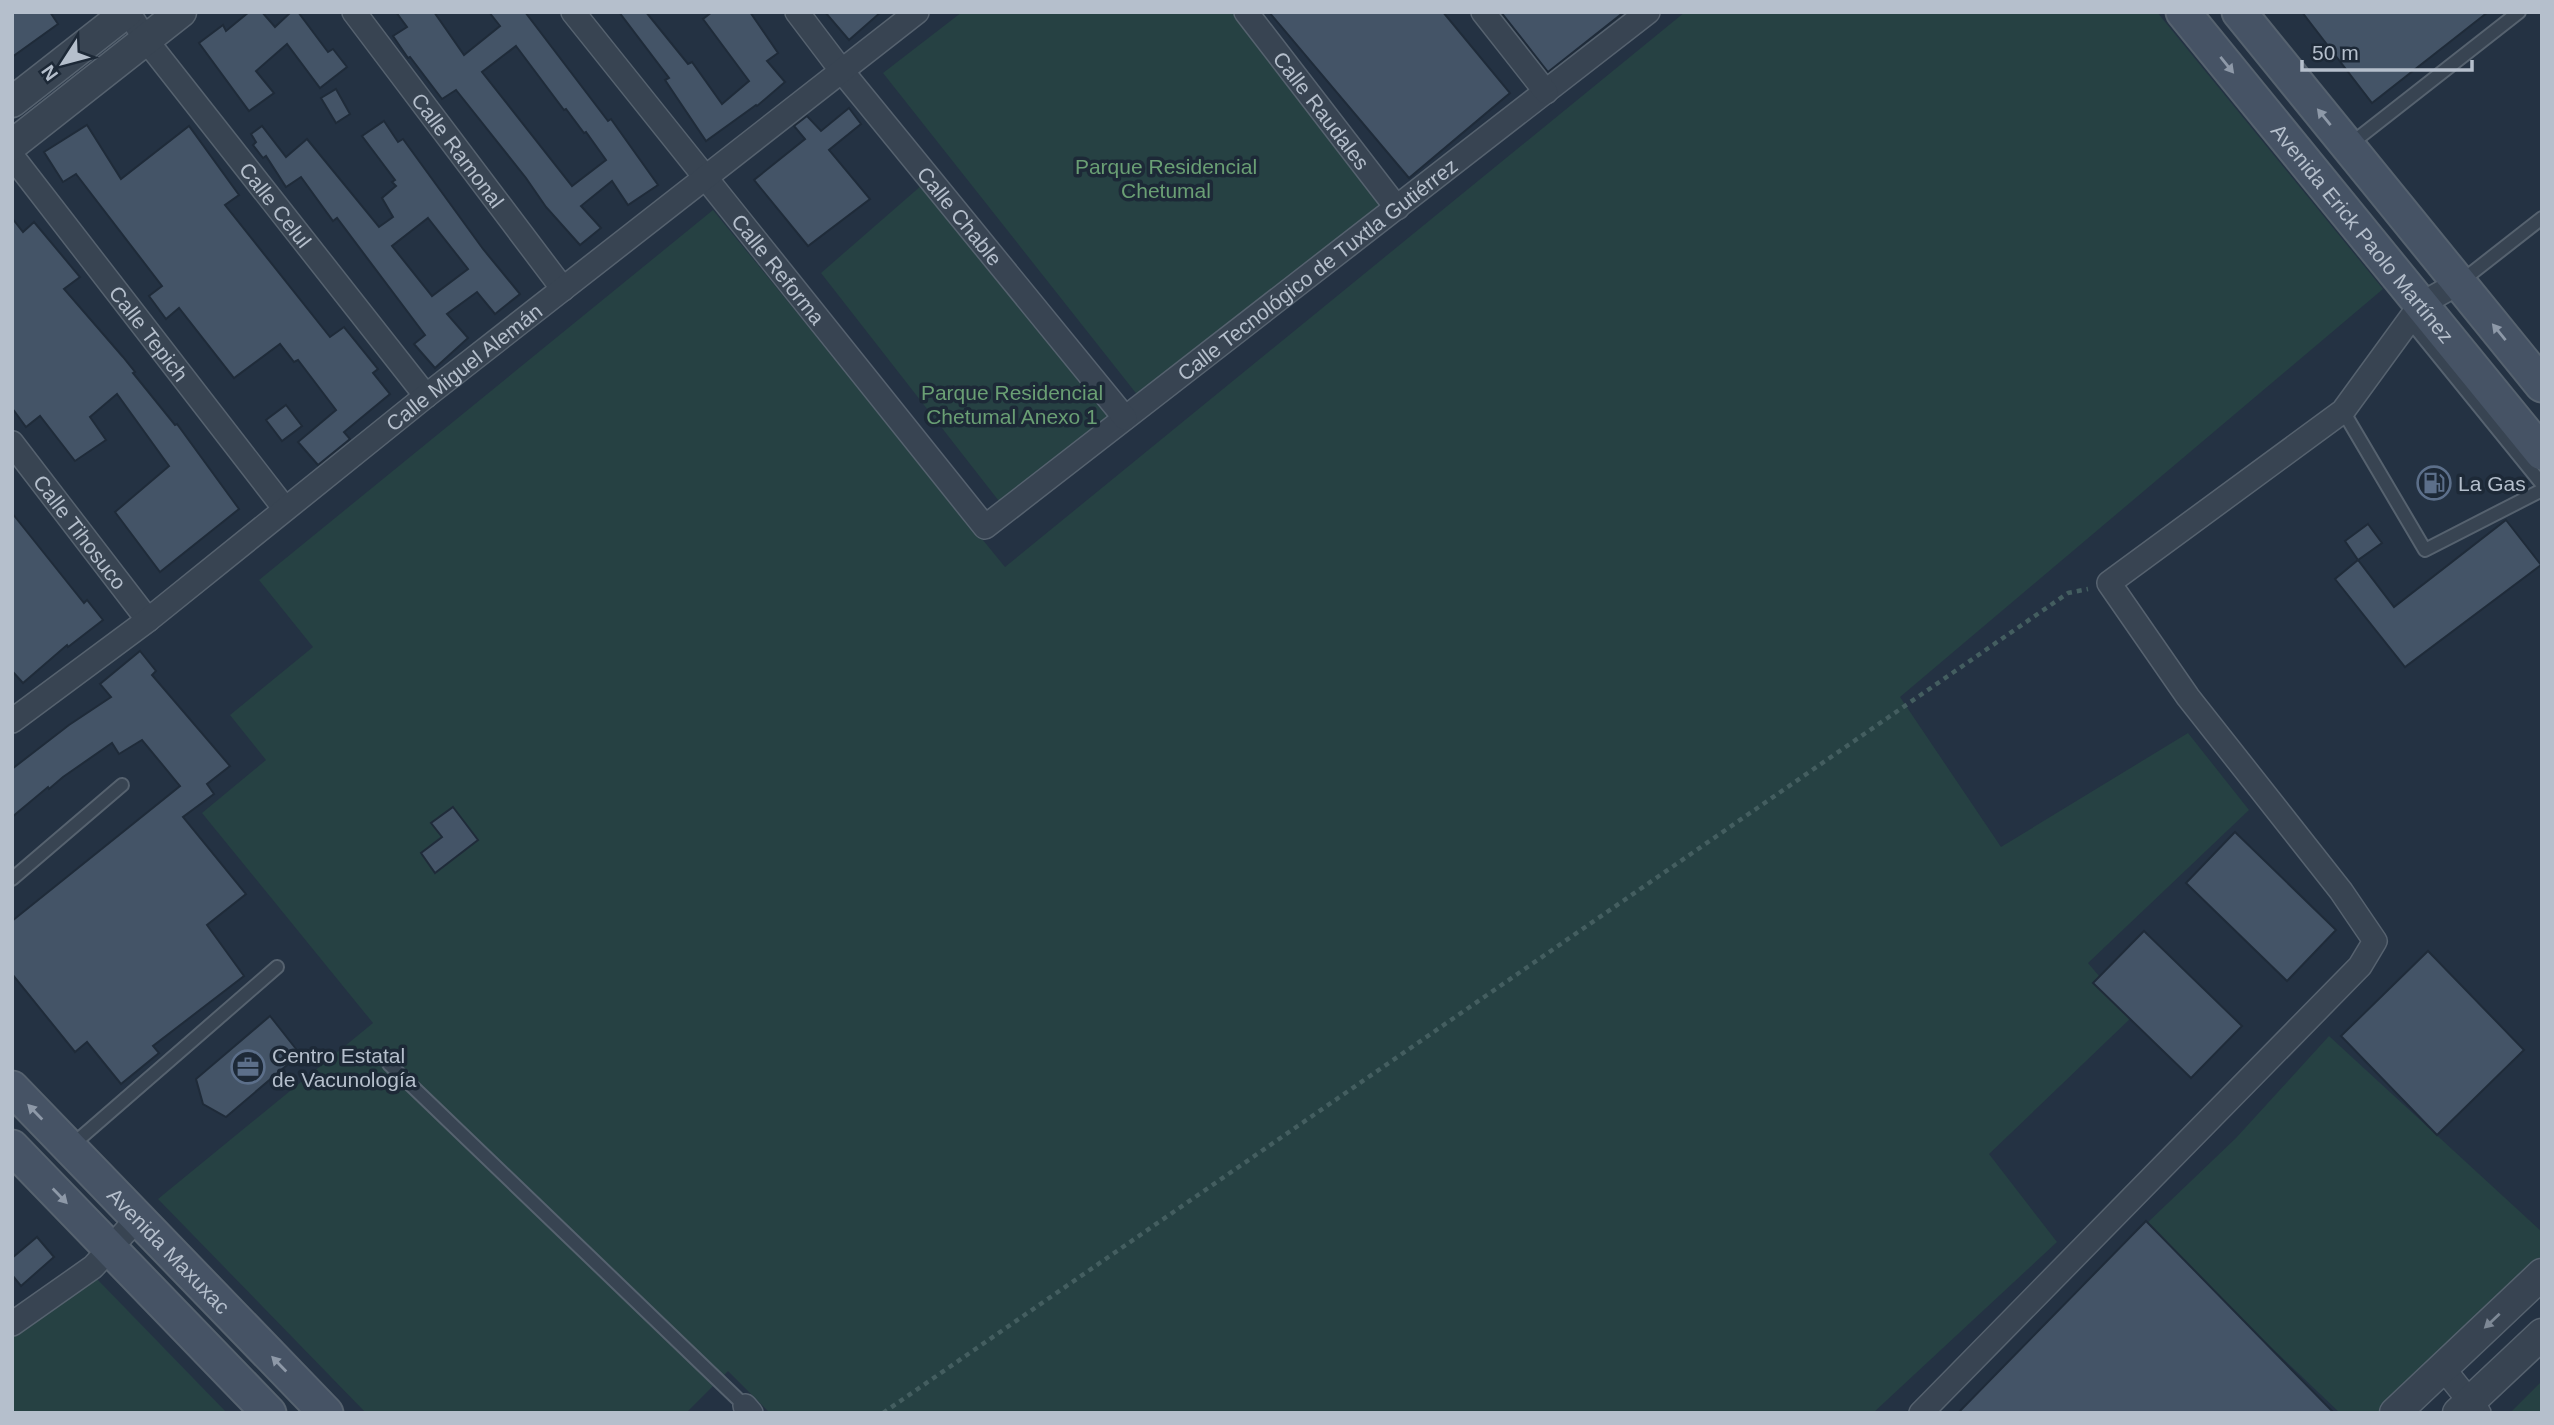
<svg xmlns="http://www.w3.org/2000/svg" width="2554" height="1425" font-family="Arial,sans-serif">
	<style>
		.green { fill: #264143 }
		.building { fill: #445467; stroke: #1f2b39; stroke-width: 2; fill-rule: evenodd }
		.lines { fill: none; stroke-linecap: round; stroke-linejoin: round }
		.service-casing { stroke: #56626f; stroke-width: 16 }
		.minor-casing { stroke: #56626f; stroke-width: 26 }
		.tertiary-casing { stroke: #56626f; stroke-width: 33 }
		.secondary-casing { stroke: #56626f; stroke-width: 37 }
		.path { stroke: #445e60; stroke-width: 4.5; stroke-dasharray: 5 5; stroke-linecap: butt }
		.service { stroke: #384452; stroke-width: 12 }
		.minor { stroke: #384452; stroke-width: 23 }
		.tertiary { stroke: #384452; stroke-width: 30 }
		.secondary { stroke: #465365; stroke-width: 33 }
		.oneway { fill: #8e99a8 }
		.oneway2 { fill: #7d8895 }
		.labels { text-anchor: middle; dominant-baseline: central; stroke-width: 7; stroke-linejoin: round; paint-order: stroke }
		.street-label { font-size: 21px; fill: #b5bfcc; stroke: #1d2937 }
		.park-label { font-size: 21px; fill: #6a9f74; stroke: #1d2937 }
		.poi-label { font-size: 21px; fill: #b5bfcc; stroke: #1d2937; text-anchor: start }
	</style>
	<rect width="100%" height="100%" fill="#243243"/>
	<!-- green -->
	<g class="green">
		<path d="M962,12h275l152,195 -250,190 -256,-324z"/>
		<path d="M1685,12h472l226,277 -483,408 101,150 187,-114 61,77 -161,153 45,53 -144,138 68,88 -184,171h-1103l-42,-42 -42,42h-320l-208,-214 215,-176 -171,-210 64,-53 -36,-45 83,-68 -54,-67 454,-370 292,357z"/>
		<path d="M922,185l192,233 -112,87 -181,-232z"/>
		<path d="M2329,1036l213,196v23l-163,158h-39l-196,-187 92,-88z"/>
		<path d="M96,1278l131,135h-215v-77z"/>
		<path d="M2542,1381v32h-32z"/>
	</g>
	<!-- building -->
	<g class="building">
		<path d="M12,12h38l8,12 -46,33z"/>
		<path d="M249,12h13l13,15 16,-15h7l30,40 5,-3 14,18 -27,21 -33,-44 -31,27 18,22 -25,18 -50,-68 24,-18 3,6z"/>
		<path d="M396,12h38l30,43 36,-29 -11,-14h36l83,109 3,-2 47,66 -30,20 -16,-24 -31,25 20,22 -21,17 -34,-38 -20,-29 -70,-88 -14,9 -32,-42 -2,1 -15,-22 14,-9zM516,46l48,64 2,-1 18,24 2,-1 20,28 -34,26 -90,-114z"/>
		<path d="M619,12h27l42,52 4,-2 30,42 27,-23 -46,-62 9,-7h38l28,41 -11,8 18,21 -28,24 -1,-1 -50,36 -41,-61 4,-2z"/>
		<path d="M825,12h56l-32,28z"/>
		<path d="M1269,12h174l67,81 -101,85z"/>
		<path d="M1501,12h123l-76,60z"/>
		<path d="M2302,12h186l-116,91z"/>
		<path d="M336,89l14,25 -14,9 -15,-25z"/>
		<path d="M849,108l12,16 -32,26 41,49 -62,47 -54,-66 51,-41 -11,-13 13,-10 14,15z"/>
		<path d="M384,121l14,21 5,-3 80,110 37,45 -25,20 -18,-22 -30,22 21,24 -33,30 -21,-24 11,-9 -88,-117 -4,3 -32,-44 -15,10 -20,-31 -3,2 -10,-13 3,-3 -5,-8 11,-8 24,31 21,-18 72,88 14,-10 -11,-19 14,-12 -4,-4 3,-2 -33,-44zM428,218l40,51 -36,27 -40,-50z"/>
		<path d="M87,125l34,54 68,-53 50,69 -14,10 105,132 14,-10 34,42 -5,4 17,21 -46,38 6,7 -32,26 -20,-23 38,-32 -38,-50 -4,2 -14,-18 -46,34 -55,-70 -13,11 -17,-23 13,-10 -86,-112 -13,8 -19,-30z"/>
		<path d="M12,218l11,14 11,-10 46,55 -16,12 59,68 12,15 -2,1 42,52 2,-1 62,85 -79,63 -45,-60 54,-46 -52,-72 -27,23 16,23 -31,21 -35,-45 -14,11 -14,-19z"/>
		<path d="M286,405l16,21 -20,15 -16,-21z"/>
		<path d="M12,513l72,90 3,-3 16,20 -35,27 -1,-2 -44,38 -11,-12z"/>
		<path d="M2506,520l35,45 -136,102 -70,-88 23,-19 36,47z"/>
		<path d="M2368,524l14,19 -24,17 -13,-19z"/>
		<path d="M140,651l16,20 -4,4 78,91 -23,18 7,10 -31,23 63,77 -39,31 37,51 -91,70 6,7 -38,31 -34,-42 -12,10 -63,-78v-53l168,-135 -38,-46 -23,14 -7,-11 -49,34 -14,12 -1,-2 -36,30v-48l57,-44 42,-28 -11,-13z"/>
		<path d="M453,807l25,33 -43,33 -14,-20 21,-16 -11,-14z"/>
		<path d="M2235,832l101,98 -49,51 -101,-98z"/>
		<path d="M2144,931l98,95 -51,52 -98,-95z"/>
		<path d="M2428,951l96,99 -87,85 -96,-99z"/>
		<path d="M270,1016l30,38 -74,63 -23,-13 -7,-25z"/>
		<path d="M2146,1221l188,192h-376z"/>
		<path d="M37,1237l17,20 -33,29 -9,-11v-17z"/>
	</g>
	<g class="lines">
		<defs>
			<g id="service">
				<path d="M2348,146l171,-134"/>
				<path d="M2459,283l83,-65"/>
				<path d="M2410,321l132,163"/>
				<path d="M2343,411l82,139 117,-60"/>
				<path d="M12,879l110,-94"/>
				<path d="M389,1064l356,342 -3,4"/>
				<path d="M71,1146l206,-179"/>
			</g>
			<g id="minor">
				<path id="s1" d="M128,12l18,28 280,356"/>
				<path id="s2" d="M354,12l209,277"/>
				<path id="s3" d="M573,12l412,515 663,-515"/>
				<path id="s4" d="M797,12l44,58 284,348"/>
				<path id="s5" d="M1246,12l151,196"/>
				<path d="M1483,12l63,80"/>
				<path id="s6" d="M12,156l273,353"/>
				<path id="s7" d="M12,443l136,177"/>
				<path id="s8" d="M12,721l136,-101 278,-224 491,-384"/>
				<path d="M12,1324l81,-57 45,-49"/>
				<path d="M2443,1368l36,45"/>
				<path d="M745,1406l6,7"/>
				<path d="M1921,1413l439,-447 15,-25 -34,-50 -153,-194 -79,-114 234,-172 78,-107 38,-21"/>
			</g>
			<g id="tertiary">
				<path d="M12,102l115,-90"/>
				<path d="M12,145l169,-133"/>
				<path d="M2395,1413l147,-139"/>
				<path d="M2458,1413l84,-79"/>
			</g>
			<g id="secondary">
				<path id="s9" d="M2183,12l359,441"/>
				<path d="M2239,12l303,373"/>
				<path id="s10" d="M12,1088l314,325"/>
				<path d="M12,1147l257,266"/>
			</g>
		</defs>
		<!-- service casing -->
		<use href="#service" class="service-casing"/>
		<!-- minor casing -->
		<use href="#minor" class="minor-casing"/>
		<!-- tertiary casing -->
		<use href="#tertiary" class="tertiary-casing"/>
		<!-- secondary casing -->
		<use href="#secondary" class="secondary-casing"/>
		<!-- path -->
		<path class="path" d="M883,1413l1185,-820 20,-4"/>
		<!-- service -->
		<use href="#service" class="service"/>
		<!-- minor -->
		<use href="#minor" class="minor"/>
		<!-- tertiary -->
		<use href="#tertiary" class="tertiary"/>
		<!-- secondary -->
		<use href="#secondary" class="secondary"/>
	</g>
	<!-- one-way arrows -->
	<defs><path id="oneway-solid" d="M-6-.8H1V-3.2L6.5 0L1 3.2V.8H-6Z" transform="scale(1.75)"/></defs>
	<g class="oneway">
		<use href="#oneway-solid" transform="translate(2227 65) rotate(51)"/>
		<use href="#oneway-solid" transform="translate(2324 117) rotate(-129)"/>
		<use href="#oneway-solid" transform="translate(2499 332) rotate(-129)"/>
		<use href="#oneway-solid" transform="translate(35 1112) rotate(-134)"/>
		<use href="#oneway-solid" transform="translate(60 1196) rotate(46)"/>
		<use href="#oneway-solid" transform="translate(279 1364) rotate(-134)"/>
	</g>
	<use class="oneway2" href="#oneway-solid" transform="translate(2492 1321) rotate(137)"/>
	<!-- icons -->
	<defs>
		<symbol id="fuel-ring" viewBox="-11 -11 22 22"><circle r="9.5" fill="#1d2937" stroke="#5c6f8a" stroke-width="1.5"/><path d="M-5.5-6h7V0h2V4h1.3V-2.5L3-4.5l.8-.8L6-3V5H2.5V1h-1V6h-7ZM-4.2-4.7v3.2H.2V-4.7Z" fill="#5c6f8a"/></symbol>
		<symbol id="office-ring" viewBox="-11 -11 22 22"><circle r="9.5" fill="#1d2937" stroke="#5c6f8a" stroke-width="1.5"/><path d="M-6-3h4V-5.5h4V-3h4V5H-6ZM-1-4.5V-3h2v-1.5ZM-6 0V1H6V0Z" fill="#5c6f8a"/></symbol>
	</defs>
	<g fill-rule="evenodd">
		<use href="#fuel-ring" x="2415" y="464" width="38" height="38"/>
		<use href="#office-ring" x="229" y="1048" width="38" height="38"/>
	</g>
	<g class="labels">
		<!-- street labels -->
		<g class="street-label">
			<text stroke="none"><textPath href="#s5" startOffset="124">Calle Raudales</textPath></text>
			<text stroke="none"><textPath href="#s2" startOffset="173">Calle Ramonal</textPath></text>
			<text stroke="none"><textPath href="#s1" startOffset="243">Calle Celul</textPath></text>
			<text stroke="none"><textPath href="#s4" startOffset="261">Calle Chable</textPath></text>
			<text stroke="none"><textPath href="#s9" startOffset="285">Avenida Erick Paolo Martínez</textPath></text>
			<text stroke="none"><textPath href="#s3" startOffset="329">Calle Reforma</textPath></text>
			<text stroke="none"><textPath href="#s3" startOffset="1080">Calle Tecnológico de Tuxtla Gutiérrez</textPath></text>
			<text stroke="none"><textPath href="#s6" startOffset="224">Calle Tepich</textPath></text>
			<text stroke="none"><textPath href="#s8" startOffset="574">Calle Miguel Alemán</textPath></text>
			<text stroke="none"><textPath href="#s7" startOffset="112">Calle Tihosuco</textPath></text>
			<text stroke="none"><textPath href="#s10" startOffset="226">Avenida Maxuxac</textPath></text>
		</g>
		<!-- park labels -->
		<g class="park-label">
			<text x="1166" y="166">Parque Residencial<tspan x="1166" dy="24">Chetumal</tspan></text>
			<text x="1012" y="392">Parque Residencial<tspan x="1012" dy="24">Chetumal Anexo 1</tspan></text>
		</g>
		<!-- poi labels -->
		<g class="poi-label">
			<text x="2458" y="483">La Gas</text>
			<text x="272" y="1055">Centro Estatal<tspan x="272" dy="24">de Vacunología</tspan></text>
		</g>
	</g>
	<!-- border -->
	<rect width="2554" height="1425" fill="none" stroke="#b5bfcc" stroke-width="28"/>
	<!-- north arrow -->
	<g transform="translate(63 63) rotate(234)" stroke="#1d2937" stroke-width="5" paint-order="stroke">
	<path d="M0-5L12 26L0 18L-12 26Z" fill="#b5bfcc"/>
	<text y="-10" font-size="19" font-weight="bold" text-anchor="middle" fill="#b5bfcc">N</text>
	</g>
	<!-- scale -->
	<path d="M2302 60v10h170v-10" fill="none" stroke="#b5bfcc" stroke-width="3.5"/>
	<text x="2312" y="60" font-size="21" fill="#b5bfcc" stroke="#1d2937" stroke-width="5" paint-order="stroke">50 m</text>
</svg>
